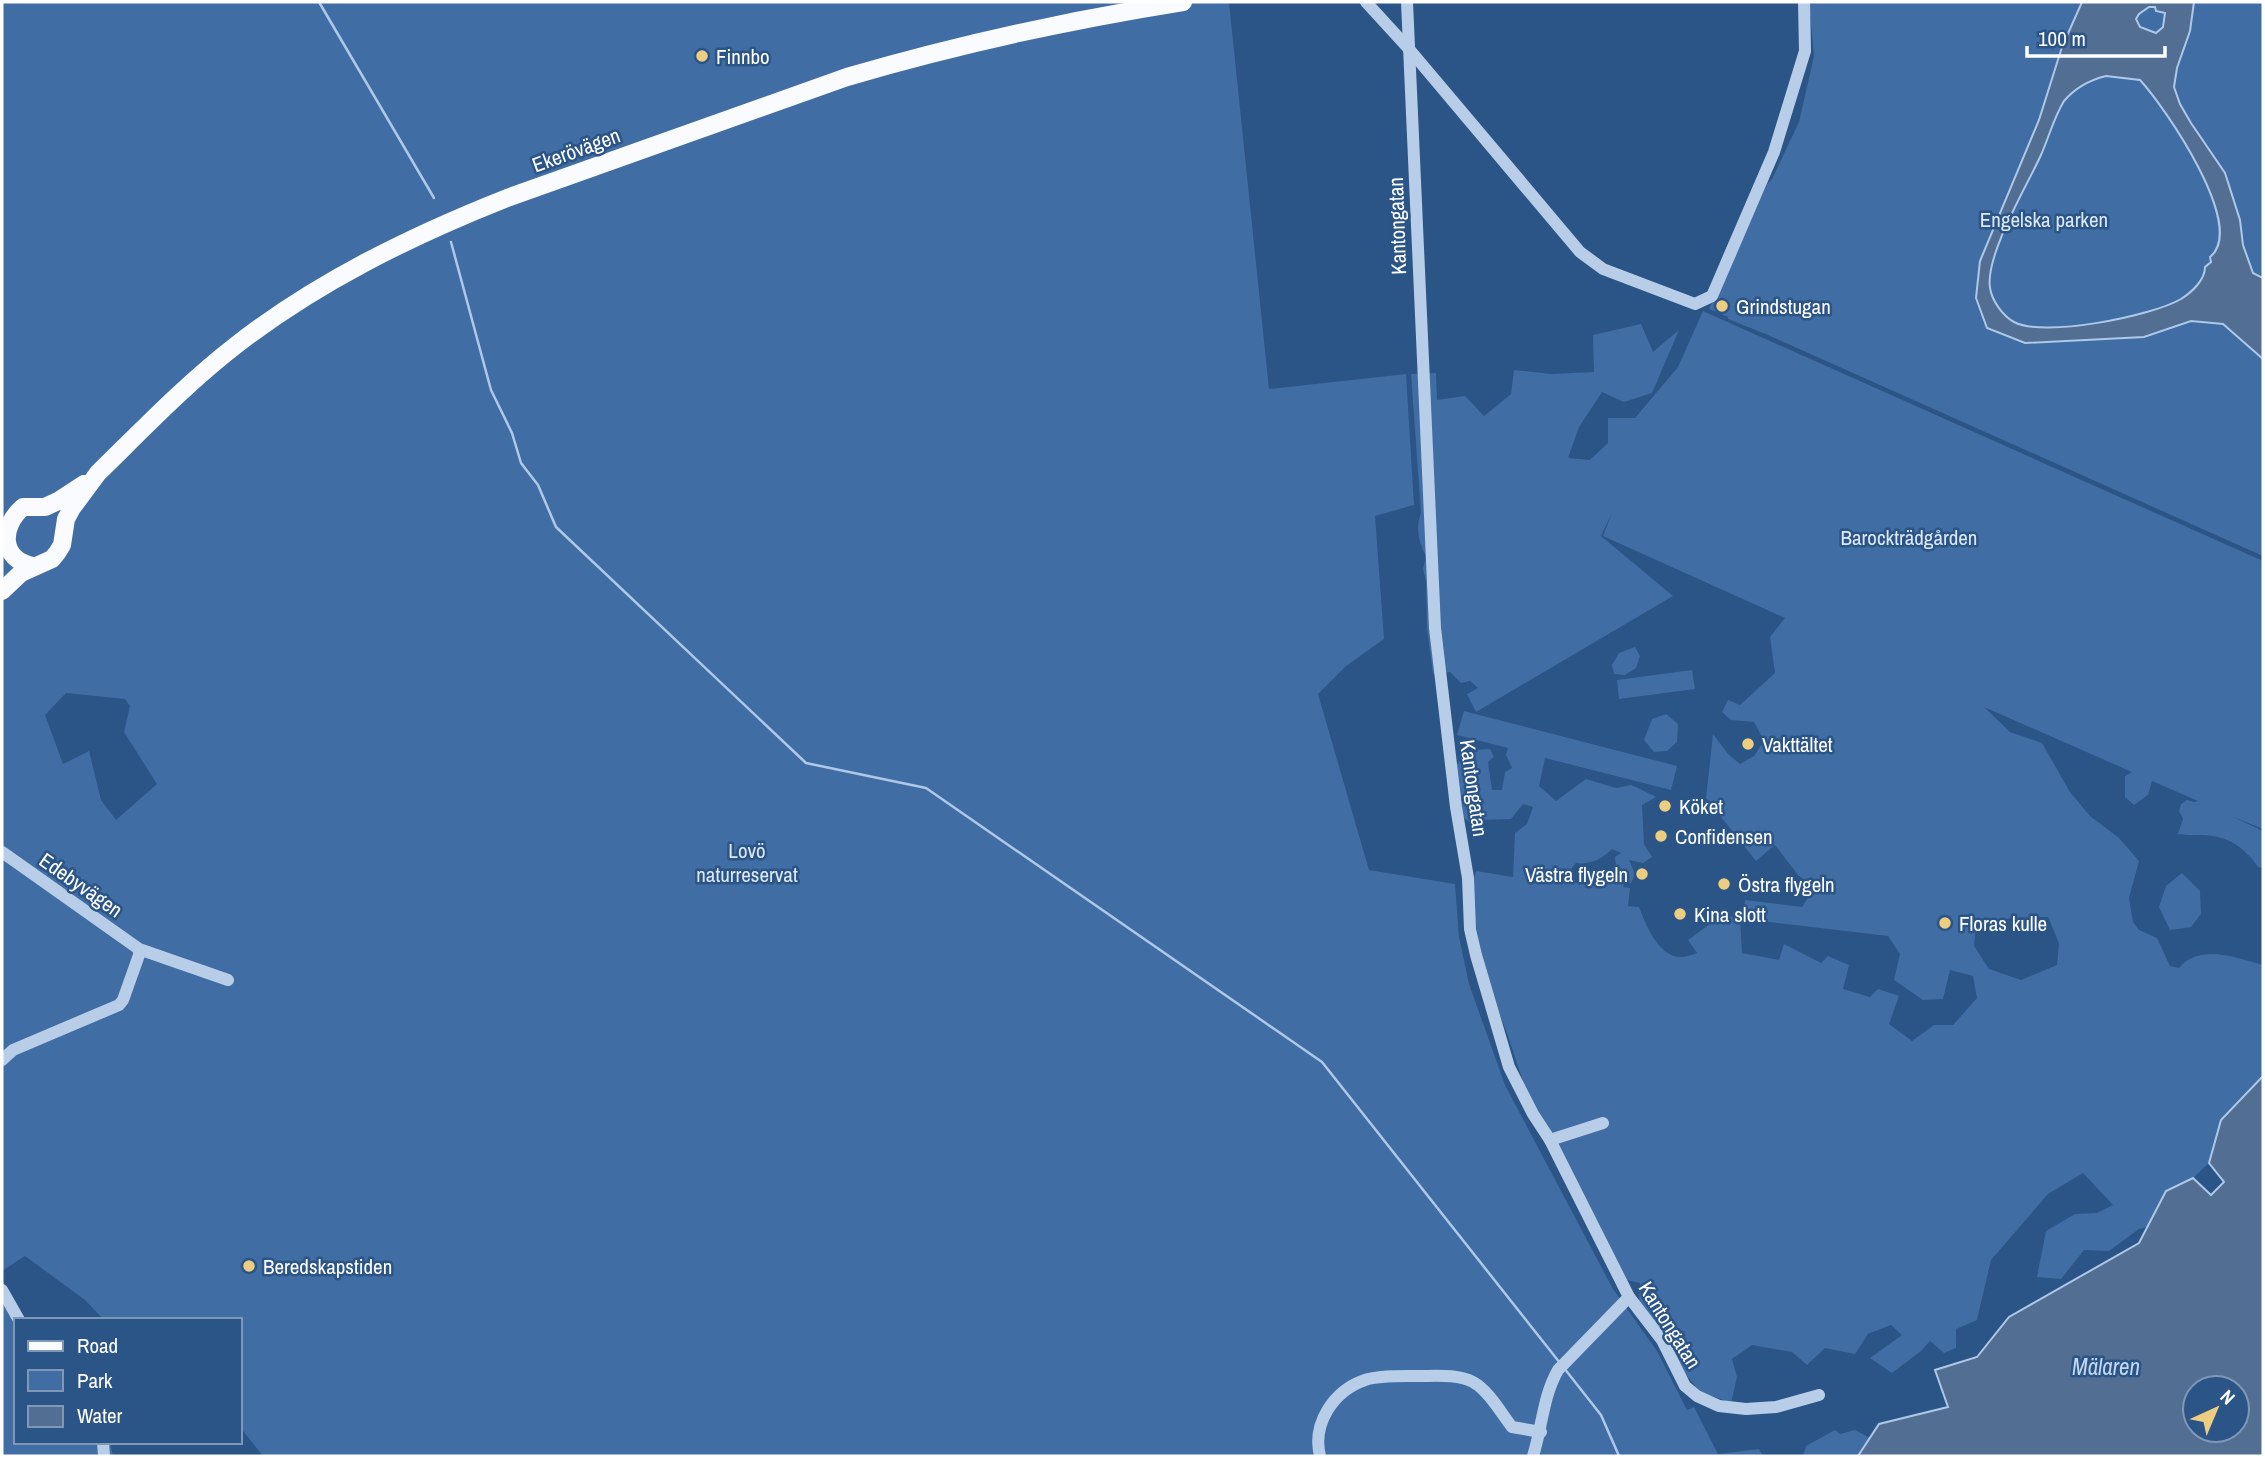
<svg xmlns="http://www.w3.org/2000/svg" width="2265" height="1458" font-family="'Archivo Narrow',sans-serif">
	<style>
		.green { fill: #406da3; fill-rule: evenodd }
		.water { fill: #526f93; stroke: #adc8e8; stroke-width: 2; fill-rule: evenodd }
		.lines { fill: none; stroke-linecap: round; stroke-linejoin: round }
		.stream { stroke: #adc8e8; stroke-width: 2.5 }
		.minor { stroke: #b8cee8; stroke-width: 12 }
		.major { stroke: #f9fbfe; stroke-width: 18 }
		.poi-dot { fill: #edce80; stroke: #2b5487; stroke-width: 2.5 }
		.labels { text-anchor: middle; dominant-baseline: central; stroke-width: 5; stroke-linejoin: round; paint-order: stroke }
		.poi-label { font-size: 21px; fill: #fff; stroke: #2b5487; text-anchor: start }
		.street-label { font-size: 21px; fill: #fff; stroke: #2b5487 }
		.park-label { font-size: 21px; fill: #dbe8f6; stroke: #2b5487 }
		.water-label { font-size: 23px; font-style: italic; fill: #c4d8ef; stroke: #2b5487 }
	</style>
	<rect width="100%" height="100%" fill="#2b5487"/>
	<!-- green -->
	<g class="green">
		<path d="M2,2h1227l40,387 137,-15 8,131 -39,11 9,123 -38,27 -28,28 51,176 86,14 4,53 10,47 36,101 108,204 44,62 30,59 7,-3 24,47 41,-5 4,7h-1500l-23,-29v-107h-136l-19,-20 -60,-44 -23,15zM66,693l59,6 5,7 -6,26 33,52 -41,36 -15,-20 -12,-49 -26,13 -18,-49z"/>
		<path d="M1809,2h454v554l-495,-221 -40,-16v-2l-19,-8 58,-125 5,-5 27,-57 15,-66z"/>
		<path d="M1703,311l560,250v268l-32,-13 32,15v36l-4,1c-15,-21 -30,-32 -58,-33 -9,0 -15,0 -23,-1l5,-15 -4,-8 2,-7 6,-4 7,2 4,-1 -46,-20 -4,14 -14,10 -9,-8v-21l7,-4 -148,-65 26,25 32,11 28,49 20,24 29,22 20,23 -10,37 4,24 6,8 18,8 13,28 9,2c21,-25 57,-10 84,-3v111l-42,44 -12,43 -16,15 -27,13 -19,36 -8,2 -30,22 -25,-1 -23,29 -24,-2 9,-46 29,-17 22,-1 16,-8 -30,-32 -35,21 -57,66 -14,60 -21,9v19l-12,5 -14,-12 -9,10 -29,22 -22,-15 32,-23 -11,-10 -23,9 -13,20 -30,-6 -18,17 -15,-13 -40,-7 -20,14 5,18 -6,26 -32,-12 -22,-28 -38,-60 1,-20 -17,-4 -97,-189 -19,-57 -20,-51 -13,-67 -6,-18 8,-26 37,6 2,-44 12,-9 6,-17 -10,-3 -12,15 -33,1 -8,3 -9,-8 -6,-48 14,-17 21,-1 4,8 -6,5 4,28h10l3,-18 7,-4 -6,-13 2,-7 -51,-13 7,-24 213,55 -6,24 -126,-32 -6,28 17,15 30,-22 30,9 15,-3 5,2 20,10 -14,8 2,39 8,13 -9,6 -14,-3 6,14 -4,9h-7l-1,4 7,1 -2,18 11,1c7,18 19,49 41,50 5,0 12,-2 17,-4l-9,-13 33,-24 19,1 2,36 37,7 5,-16 37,19 7,-7 21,9 -6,24 27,8 8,-8 21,7 -10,28 23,17 22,-16h19l24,-27 -4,-22 -23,-6 -7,29 -20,1 -29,-20 6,-26 -12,-18 -145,-17 2,-19 57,7 12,-19 -16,-13 -23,-30 -19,16 -50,-63 7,-64 15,20 12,10 14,-8 10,-15 -10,-19 -23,-2 -9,-8 6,-12 12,5 35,-32 -5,-36 15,-19 -182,-82 9,-23 -11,23 72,60 -197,116 -9,-18 11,-6 -8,-7 -9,2 -11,-11 -17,2 -6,-46 -1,-46 -3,-13 3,-13c-7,-12 -11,-29 -5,-43l-10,-139 25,-1 1,27 28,-4 19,20 27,-22 3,-24 37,4 43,-2 -1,-37 48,-11 12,28 26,-22 -27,63 -28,9 -22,-10 -23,35 -11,31 22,2 18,-17v-25h27l43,-51zM1612,849l9,4 -6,4 1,10 -31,10 -3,6 -26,-2 13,-9 7,-9c14,2 26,-4 36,-14zM2048,917l11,26 -2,22 -36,15 -32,-11 -15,-23 2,-19 34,-9z"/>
		<path d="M1635,647l5,9 -4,12 -11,7 -11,-1 -2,-9 7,-12z"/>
		<path d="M1692,670l3,19 -76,10 -2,-19z"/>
		<path d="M1666,714l12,10 -1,18 -10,9 -13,1 -10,-12 8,-21z"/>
		<path d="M2182,873l18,18 1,23 -10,13 -21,3 -11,-23 7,-21z"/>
		<path d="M2,1280l24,40h-10v122h94l3,14h-111z"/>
		<path d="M1835,1430l5,4 15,-4 15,8 -12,18h-55l3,-10z"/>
	</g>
	<!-- water -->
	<g class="water">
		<path d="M2082,2h112l-4,29 -13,37 -3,19 6,17 11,19 34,50 15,47 3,25 10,28 10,5v81l-40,-35 -32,-3 -47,16 -119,6 -38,-15 -11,-30 4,-37 59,-141 23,-73zM2149,7h6l1,4 9,2 -2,14 -7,6 -16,-6 -4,-8 3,-5zM2106,76l34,4c24,26 108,147 70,177l1,5 -6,5c0,13 -13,25 -24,32 -29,17 -138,39 -167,23 -11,-6 -22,-21 -24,-34 -5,-33 37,-102 51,-133 8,-18 13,-38 23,-54 11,-13 26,-21 42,-25z"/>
		<path d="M2263,1076v380h-405l21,-32 69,-17 -13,-37 42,-13 32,-40 130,-74 27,-52 27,-13 18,17 13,-13 -15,-19 12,-43zM2237,1388v42h-42v-42z"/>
	</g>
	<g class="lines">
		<!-- stream -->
		<g class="stream">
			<path d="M319,2l115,196"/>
			<path d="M451,242l40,148 21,43 9,30 17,22 18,42 250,236 120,25 396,274 238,301"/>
			<path d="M1564,1368l37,47 18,41"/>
		</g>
		<!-- minor -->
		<g class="minor">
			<path d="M1366,2l43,47 171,203 23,17 92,35 17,-8 62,-144 31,-101 -1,-49"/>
			<path d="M1407,2l28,626 21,179 12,71 2,51 6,26 33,112 24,47 17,26 79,157 33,43 23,46 12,10 22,10 27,3 30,-2 43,-12"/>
			<path d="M2,852l137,97 89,31"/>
			<path d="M2,1060l11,-10 106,-45 4,-5 16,-45v-6"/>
			<path d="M1550,1140l53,-17"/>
			<path d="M2,1290l17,30"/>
			<path d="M103,1442l1,14"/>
			<path d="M1320,1456c-8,-32 13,-65 45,-76 14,-5 39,-4 54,-4 18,0 38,-2 54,6 16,9 28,31 39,45l29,5"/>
			<path d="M1533,1456c9,-28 10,-60 25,-86l71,-73"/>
		</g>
		<!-- major -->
		<g class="major">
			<path d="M33,566c-33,-7 -33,-39 -10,-59h22l13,-6 26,-17"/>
			<path d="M2,591l19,-18 31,-14 5,-6 5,-8 4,-26 6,-11 26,-35c44,-43 88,-89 137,-127 82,-64 176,-110 272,-148l340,-121c109,-32 223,-57 336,-75"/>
		</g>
	</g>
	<!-- markers -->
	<g class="poi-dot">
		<circle cx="702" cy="56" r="7"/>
		<circle cx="1722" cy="306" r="7"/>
		<circle cx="1748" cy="744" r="7"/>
		<circle cx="1665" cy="806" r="7"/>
		<circle cx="1661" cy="836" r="7"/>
		<circle cx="1642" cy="874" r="7"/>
		<circle cx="1724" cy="884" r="7"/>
		<circle cx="1680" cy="914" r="7"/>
		<circle cx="1945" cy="923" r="7"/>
		<circle cx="249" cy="1266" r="7"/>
	</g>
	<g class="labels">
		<!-- poi labels -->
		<g class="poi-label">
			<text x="716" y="56">Finnbo</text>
			<text x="1736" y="306">Grindstugan</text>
			<text x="1762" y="744">Vakttältet</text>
			<text x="1679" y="806">Köket</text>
			<text x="1675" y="836">Confidensen</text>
			<text x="1628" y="874" text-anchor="end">Västra flygeln</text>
			<text x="1738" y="884">Östra flygeln</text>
			<text x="1694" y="914">Kina slott</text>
			<text x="1959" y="923">Floras kulle</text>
			<text x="263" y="1266">Beredskapstiden</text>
		</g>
		<!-- street labels -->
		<g class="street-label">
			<text transform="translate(576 150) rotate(-20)">Ekerövägen</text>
			<text transform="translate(1397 226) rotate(-92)">Kantongatan</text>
			<text transform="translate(1474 788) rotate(82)">Kantongatan</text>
			<text transform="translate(81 885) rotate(35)">Edebyvägen</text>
			<text transform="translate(1670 1325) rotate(58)">Kantongatan</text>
		</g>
		<!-- park labels -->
		<g class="park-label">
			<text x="2044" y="219">Engelska parken</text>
			<text x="1909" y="537">Barockträdgården</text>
			<text x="747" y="850">Lovö<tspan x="747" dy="24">naturreservat</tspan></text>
		</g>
		<!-- water labels -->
		<g class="water-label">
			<text x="2106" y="1366">Mälaren</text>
		</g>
	</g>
	<!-- border -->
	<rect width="2265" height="1458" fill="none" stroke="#ffffff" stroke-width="7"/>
	<!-- legend -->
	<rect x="14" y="1318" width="228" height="126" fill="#2b5487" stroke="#8098b7" stroke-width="2"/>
	<rect x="28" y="1341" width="35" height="10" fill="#f9fbfe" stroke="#8098b7" stroke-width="2"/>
	<text x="77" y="1353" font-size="21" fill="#ffffff">Road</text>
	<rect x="28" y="1370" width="35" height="21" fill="#406da3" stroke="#8098b7" stroke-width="2"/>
	<text x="77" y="1388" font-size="21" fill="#ffffff">Park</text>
	<rect x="28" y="1406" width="35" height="21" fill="#526f93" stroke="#8098b7" stroke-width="2"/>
	<text x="77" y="1423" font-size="21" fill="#ffffff">Water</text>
	<!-- north arrow -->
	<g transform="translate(2216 1409) rotate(44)"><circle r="33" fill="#2b5487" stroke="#8098b7" stroke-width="2"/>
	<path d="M0-5L12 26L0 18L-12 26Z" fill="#edce80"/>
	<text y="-10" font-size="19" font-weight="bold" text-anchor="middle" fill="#ffffff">N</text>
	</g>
	<!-- scale -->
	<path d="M2027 46v10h138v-10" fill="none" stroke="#ffffff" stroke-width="3.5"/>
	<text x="2038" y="46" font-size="21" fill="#ffffff" stroke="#2b5487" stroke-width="5" paint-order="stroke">100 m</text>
</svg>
